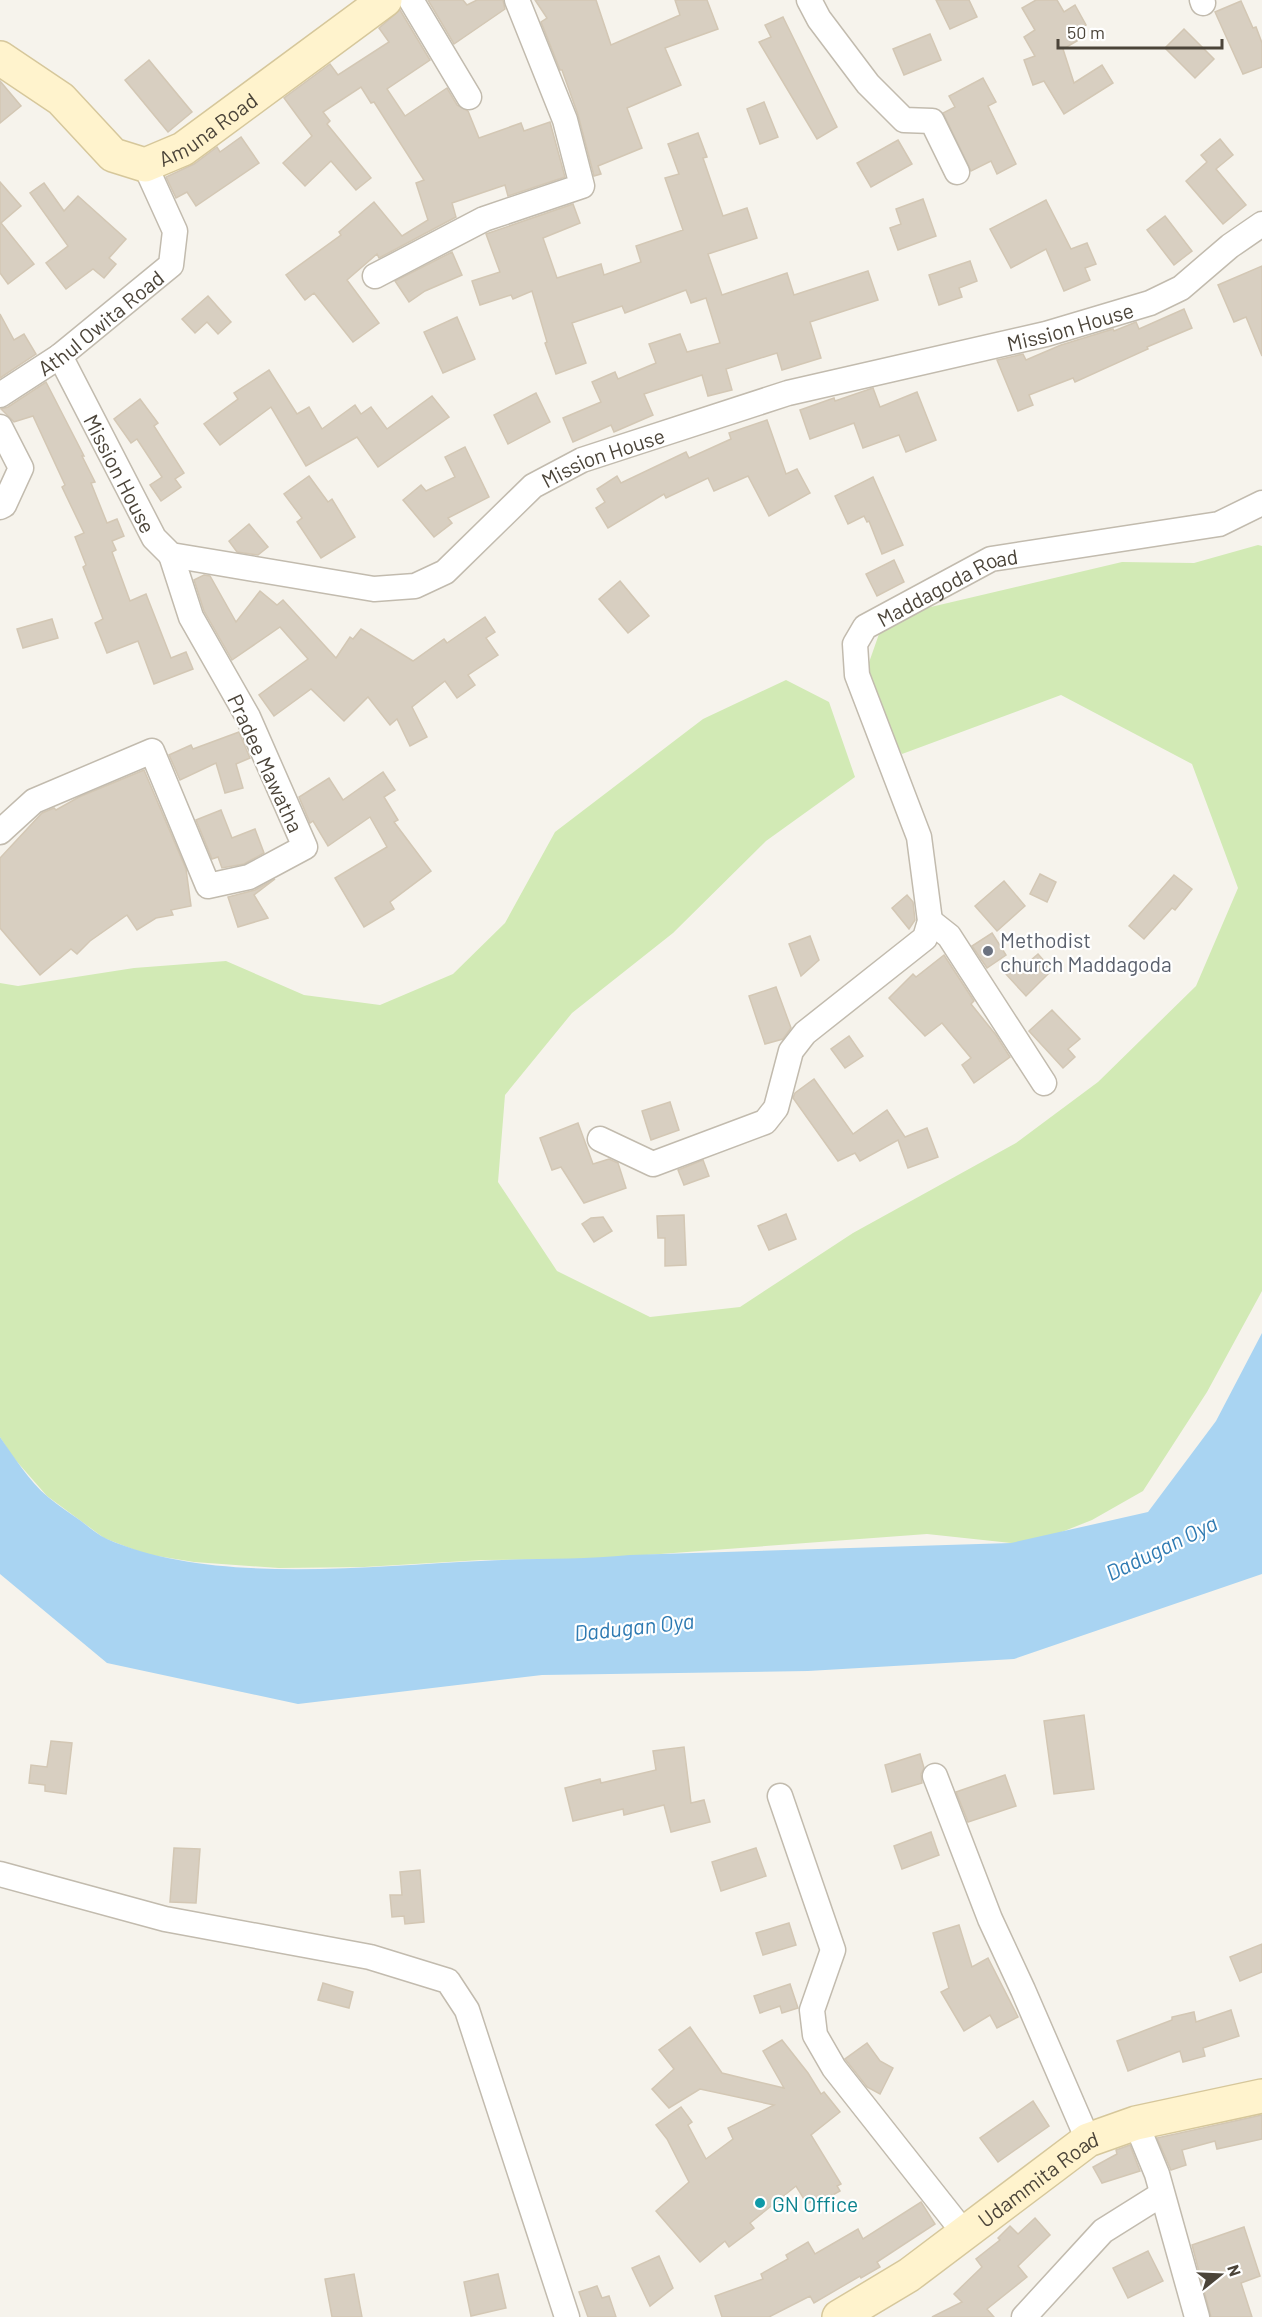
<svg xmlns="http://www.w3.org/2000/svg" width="1262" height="2317" font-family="Barlow,sans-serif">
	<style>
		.green { fill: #d2eab5 }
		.water { fill: #a9d4f2 }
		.building { fill: #d8cfc1; stroke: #d3c7b4; stroke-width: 1.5 }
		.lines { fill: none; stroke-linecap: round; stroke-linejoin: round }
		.street-casing { stroke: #c2bbae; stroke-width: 27 }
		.secondary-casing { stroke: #d6c79b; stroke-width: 36 }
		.street { stroke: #fff; stroke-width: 24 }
		.secondary { stroke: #fff3cd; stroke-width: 33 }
		.worship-dot { fill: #6b7280; stroke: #fff; stroke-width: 2 }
		.culture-dot { fill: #0f9aa8; stroke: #fff; stroke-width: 2 }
		.labels { text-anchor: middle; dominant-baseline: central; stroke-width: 4.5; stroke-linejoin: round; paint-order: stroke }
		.street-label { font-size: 21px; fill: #4b4439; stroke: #fff }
		.worship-label { font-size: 21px; fill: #5b616d; stroke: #fff; text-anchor: start }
		.culture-label { font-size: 21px; fill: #0d838f; stroke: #fff; text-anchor: start }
		.water-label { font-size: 22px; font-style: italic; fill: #2e7ab2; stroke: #fff }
	</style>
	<rect width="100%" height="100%" fill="#f6f3ec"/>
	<!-- green -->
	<path class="green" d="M1258,545l4,1v745l-55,101 -64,99 -51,29 -63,25 -102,-11 -334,25 -111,1 -118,7 -85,1 -85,-6 -49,-8 -41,-16 -57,-42 -35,-40 -12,-19v-454l18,3 116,-18 92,-7 78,34 76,10 73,-31 52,-51 50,-91 148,-113 83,-39 43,22 26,75 -89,64 -93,92 -101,80 -67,82 -7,87 59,89 93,46 90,-10 113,-74 163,-90 82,-61 98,-96 42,-98 -46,-124 -131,-69 -159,59 -12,-21 -24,-62 13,-37 39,-24 204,-48 72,1z"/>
	<!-- water -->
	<path class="water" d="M1262,1333v241l-248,85 -206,12 -266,4 -244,29 -191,-41 -107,-89v-137c14,20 29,44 48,60 11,9 22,16 33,24 8,6 17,14 26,18 104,46 261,27 373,22 50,-3 100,-1 150,-6l381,-12 137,-31 68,-91z"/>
	<!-- building -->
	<g class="building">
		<path d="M428,0h35l4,5 10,-5h26l2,9 -51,35z"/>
		<path d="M535,0h61l15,45 69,-30 -5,-15h32l11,29 -53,19 16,37 -54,23 15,40 -44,18 3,8 -7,2 -16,-61 -16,-45h-2l-19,-48 6,-4z"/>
		<path d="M936,0h33l8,17 -27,12z"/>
		<path d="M1036,0h21l7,12 11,-7 11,20 -14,8 5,8 -14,8 11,34 28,-18 11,18 -49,31 -20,-33 -11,4 -9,-25 11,-4 -11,-19 11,-7 -13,-22z"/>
		<path d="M1241,1l12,27 3,-1 6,16v24l-19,7 -28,-62z"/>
		<path d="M400,10l30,50 -43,29 18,27 42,-28 10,17 11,6 11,27 42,-15 3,8 26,-9 15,55 -57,19 -3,-11 -53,18 4,14 -77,41 -2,-4 -30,26 32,43 -26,19 -39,-49 -9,7 -19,-25 55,-40 -2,-3 35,-30 28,34 26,-16 -12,-37 8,-3 -50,-78 -3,1 -10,-16 -38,25 7,9 -3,3 44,54 -15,12 -25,-29 -26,25 -22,-23 29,-27 -28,-38 46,-34 8,11 51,-33 -10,-14z"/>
		<path d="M783,17l54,110 -20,12 -58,-97 12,-5 -6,-12z"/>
		<path d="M1184,29l30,30 -19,19 -30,-30z"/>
		<path d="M930,34l11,26 -37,15 -11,-26z"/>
		<path d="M149,60l43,52 -24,20 -43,-52z"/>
		<path d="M983,78l13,24 -8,4 28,58 -19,10 -6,-13 -20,10 -28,-58 12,-6 -6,-11z"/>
		<path d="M0,81l21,25 -21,17z"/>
		<path d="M764,102l14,35 -18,7 -13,-35z"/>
		<path d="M698,133l9,24 -4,1 20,58 24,-8 10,30 -49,16 14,41 65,-22 7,22 74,-24 10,29 -68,22 11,36 -39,12 -5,-17 -51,16 6,21 -24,6 -6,-21 -58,19 9,21 -39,17 -3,-7 -38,17 -10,-24 38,-16 -9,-20 23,-10 3,7 38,-16 -7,-19 31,-10 7,18 33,-9 -14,-45 -15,5 -5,-13 -61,23 -3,-7 -50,17 14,40 -30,11 -11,-31 2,-1 -15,-51 -19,8 -2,-4 -31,10 -8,-24 28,-9 -14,-38 87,-30 7,19 -37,15 14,40 44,-14 3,11 37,-13 -5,-16 47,-16 -18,-52 14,-4 -11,-30z"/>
		<path d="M241,137l18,26 -63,43 -9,-14 -11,6 -10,-21 28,-13 23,-17 3,5z"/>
		<path d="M1220,139l13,16 -17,14 30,36 -23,19 -37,-43 21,-19 -6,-7z"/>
		<path d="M898,140l14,24 -41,23 -14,-24z"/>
		<path d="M0,182l21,24 -20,17 33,41 -26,20 -8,-11z"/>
		<path d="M44,183l20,28 14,-15 48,43 -17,19 7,6 -12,14 -11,-9 -27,20 -20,-26 22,-17 -38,-53z"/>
		<path d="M923,199l13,37 -38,14 -8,-22 11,-4 -5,-15z"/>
		<path d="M1046,200l25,49 16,-6 9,21 -11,4 5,12 -26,11 -18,-42 -35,19 -21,-39z"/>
		<path d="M1165,216l27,35 -18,14 -27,-35z"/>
		<path d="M452,252l10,23 -37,16 -16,11 -14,-21z"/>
		<path d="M970,261l7,20 -18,7 3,9 -23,8 -10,-30z"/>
		<path d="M1262,266v90l-16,-39 -12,5 -16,-37z"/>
		<path d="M208,296l23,26 -13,12 -11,-12 -12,11 -13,-14z"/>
		<path d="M1184,309l8,19 -45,19 1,2 -73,33 -2,-4 -44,17 4,10 -15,6 -21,-51 26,-6 3,6 35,-15 52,-16 1,2 22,-9 3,7z"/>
		<path d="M0,314l14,26 10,-6 12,20 -36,24z"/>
		<path d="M457,317l18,42 -32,14 -19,-41z"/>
		<path d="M269,370l28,44 12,-7 13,22 33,-24 6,9 10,-7 16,22 45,-33 17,21 -71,50 -21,-30 -51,29 -35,-59 -51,38 -16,-21 34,-25 -4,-6z"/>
		<path d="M46,382l38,74h-2l13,26 -4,1 16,40 10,-4 7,17 -12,5 4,9 -4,2 18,49 16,-7 25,64 15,-6 7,17 -39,15 -16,-43 -31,12 -12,-30 8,-4 -20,-52 3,-2 -11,-28 9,-4 -22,-46 3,-2 -32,-69 -19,6 -13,-13 7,-2z"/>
		<path d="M873,388l7,19 37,-15 19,48 -30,12 -7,-17 -36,13 -9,-25 -44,16 -10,-29 34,-12 1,3z"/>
		<path d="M536,393l14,29 -42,22 -14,-29z"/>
		<path d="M140,399l18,24 -4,3 30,47 -9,6 6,8 -20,14 -11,-16 12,-8 -25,-38 -6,4 -17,-24z"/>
		<path d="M767,420l19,54 11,-5 13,24 -41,23 -21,-40 -34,15 -6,-13 -42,20 -2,-4 -56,34 -12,-20 9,-6 -8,-13 20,-13 4,7 65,-31 3,6 42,-19 -2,-6z"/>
		<path d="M465,447l24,50 -41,21 4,5 -18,14 -31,-37 18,-15 5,6 29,-14 -10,-20z"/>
		<path d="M309,476l19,26 4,-3 23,38 -34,21 -24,-36 5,-4 -18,-24z"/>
		<path d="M873,477l30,68 -21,9 -13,-33 -2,1 -3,-6 -16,8 -13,-28z"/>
		<path d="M249,524l19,23 -10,8 -21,-3 -8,-11z"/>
		<path d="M894,560l10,22 -27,14 -11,-22z"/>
		<path d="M204,575l6,1 26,46 24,-31 17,14 6,-5 53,58 14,-21 3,2 8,-10 52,32 31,-22 3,4 38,-26 10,15 -9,6 12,17 -30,20 7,10 -18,13 -12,-17 -33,26 15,30 -17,9 -13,-27 -7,6 -22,-28 -24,24 -33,-32 -37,27 -15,-21 49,-36 -28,-32 -48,33 -28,-49 -10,-31z"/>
		<path d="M620,581l29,35 -21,17 -29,-34z"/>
		<path d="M52,619l6,19 -35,10 -6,-19z"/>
		<path d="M239,732l11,26 -14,6 7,24 -18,5 -9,-30 -36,17 -11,-25 22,-10 2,4z"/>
		<path d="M144,770l42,99 5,37 -20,4 2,5 -17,3 -19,12 -10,-15 -37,26 -13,13 -6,-5 -31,26 -40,-47v-70l42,-45 12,-5 2,2 23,-13z"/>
		<path d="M383,772l12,18 -11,7 14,23 -4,2 37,49 -41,31 4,7 -30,18 -29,-49 52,-31 -17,-30 -42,29 -15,-25 -3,2 -11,-26 30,-19 14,22z"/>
		<path d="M221,810l11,28 23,-9 9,24 -20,11 -22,4 -4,-11 -6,2 -16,-39z"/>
		<path d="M1040,874l16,8 -9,20 -17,-8z"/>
		<path d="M1174,875l18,14 -17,21 -3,-2 -28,31 -15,-13z"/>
		<path d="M275,879l-21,16 14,23 -30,9 -10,-30 27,-7z"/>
		<path d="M1004,881l21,25 -28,25 -22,-25z"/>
		<path d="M907,895l6,7 2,18 -6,9 -17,-21z"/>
		<path d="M992,933l14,22 -19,13 -15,-22z"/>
		<path d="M810,936l9,24 -18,16 -12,-32z"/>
		<path d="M1038,954l14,16 -26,26 -21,-23 14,-13 5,6z"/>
		<path d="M944,955l30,46 -3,3 25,31 14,22 -36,26 -12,-18 9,-7 -29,-35 -17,13 -36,-38 24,-24 3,3z"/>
		<path d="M776,987l15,41 -8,11 -18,5 -16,-48z"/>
		<path d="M1052,1010l28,29 -12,10 7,8 -12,11 -34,-37z"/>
		<path d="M849,1036l14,20 -18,12 -14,-19z"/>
		<path d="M814,1079l39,55 34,-24 18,27 22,-9 11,29 -30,11 -10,-28 -38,21 -5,-8 -17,8 -45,-63 2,-5z"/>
		<path d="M670,1102l9,28 -28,10 -9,-29z"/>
		<path d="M578,1123l15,41 16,-5 9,4 8,25 -42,15 -23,-36 -9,3 -12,-32z"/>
		<path d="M703,1160l6,16 -25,9 -6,-15z"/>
		<path d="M786,1214l10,25 -27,11 -11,-24z"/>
		<path d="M684,1215l2,50 -21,1v-28h-7l-1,-22z"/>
		<path d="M603,1217l9,14 -18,11 -12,-18 9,-6z"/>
		<path d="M1084,1715l10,74 -40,5 -10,-73z"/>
		<path d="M51,1741l21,2 -6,51 -21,-3v-6l-16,-2 2,-18 16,2z"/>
		<path d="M684,1747l7,56 13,-3 6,22 -39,10 -7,-27 -40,10 -1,-6 -50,12 -8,-33 35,-9 1,4 55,-13 -3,-19z"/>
		<path d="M920,1754l4,14 -3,6 1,9 -30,9 -7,-27z"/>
		<path d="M1005,1775l11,31 -48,16 -12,-30z"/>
		<path d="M931,1832l8,23 -37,14 -8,-23z"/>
		<path d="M174,1848l26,1 -4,54 -26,-1z"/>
		<path d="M756,1848l10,28 -45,15 -9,-29z"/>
		<path d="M420,1870l4,52 -19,2 -1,-8 -12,1 -2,-22h12l-2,-23z"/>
		<path d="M789,1923l7,22 -33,10 -7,-22z"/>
		<path d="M959,1925l13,42 16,-9 30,59 -21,11 -7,-13 -26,16 -23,-39 8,-4 -16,-55z"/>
		<path d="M1262,1944v28l-22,9 -10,-24z"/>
		<path d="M323,1983l30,9 -4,16 -31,-8z"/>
		<path d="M790,1984l8,24 -16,5 -2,-7 -20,7 -6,-17z"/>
		<path d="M1231,2010l8,26 -36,12 2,8 -22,6 -3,-11 -52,20 -11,-30 55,-21v-3l22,-5 2,10z"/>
		<path d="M690,2027l32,46 62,15 -21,-37 19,-11 26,33 13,21 3,-2 16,20 -29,23 30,49 -4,2 3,5 -16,9 -3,-4 -14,8 -11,-18 -46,37 4,5 -25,19 -4,-6 -25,21 -44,-51 33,-29 -22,-43 -11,-14 25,-18 11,15 -4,3 18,34 27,-20 -5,-11 46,-23 -74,-16 -31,19 -17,-19 22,-20 -15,-19z"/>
		<path d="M867,2043l13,18 13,7 -13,26 -13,-7 -22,-28z"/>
		<path d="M1033,2101l16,25 -51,36 -18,-24z"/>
		<path d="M1262,2115v24l-45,10 -2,-8 -33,9 4,15 -15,5 -14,-32z"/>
		<path d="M1130,2145l10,26 -38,12 -9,-16 24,-13 -1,-4z"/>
		<path d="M921,2202l14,22 -58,38 3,5 -19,11 -1,-2 -46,27 -4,-7 -41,21h-47l-7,-21 48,-17 -2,-5 27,-15 -2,-4 22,-13 7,12 43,-25 5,10z"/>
		<path d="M1035,2218l15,17 -32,31 9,11 -40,32 7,8h-62l30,-15 -8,-8 28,-27 -6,-8 24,-19 -2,-2 12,-12 8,8z"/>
		<path d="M1244,2227l16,49 -19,7 11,34h-41l-19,-72z"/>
		<path d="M1148,2251l15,30 -35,17 -15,-30z"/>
		<path d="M659,2256l14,32 -23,18 -18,-38z"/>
		<path d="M354,2274l8,43h-30l-7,-38z"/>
		<path d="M498,2274l8,34 -35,8 -7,-34z"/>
		<path d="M597,2286l5,12 7,-2 7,21h-28l-9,-25z"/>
	</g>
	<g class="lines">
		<defs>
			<g id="street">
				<path d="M411,0l58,97"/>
				<path d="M809,0l10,19 49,65 36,36 28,1 25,51"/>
				<path d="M1202,0l1,3"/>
				<path d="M375,276l109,-57 98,-33 -17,-66 -48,-120"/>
				<path id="s1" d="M60,356l94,182 17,17 203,34 41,-3 30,-14 88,-86 49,-26 206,-67 258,-59 104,-31 31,-15 49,-42 32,-22"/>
				<path id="s2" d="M0,395l60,-39 111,-91 4,-34 -30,-66"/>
				<path d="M0,427l21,41 -17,37 -4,2"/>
				<path d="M0,832l34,-31 118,-50 56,135 41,-9 56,-30 -57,-130 -57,-100 -20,-62"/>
				<path d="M930,921l19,15 95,147"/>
				<path id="s3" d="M600,1139l53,25 112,-42 11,-14 15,-57 14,-18 120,-95 5,-17 -11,-84 -62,-162 -2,-31 10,-17 126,-68 228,-35 43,-21"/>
				<path d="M935,1776l55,143 33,71 65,150"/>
				<path d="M780,1796l53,154 -21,60 3,25 19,33 131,166"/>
				<path d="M0,1874l165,45 205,38 78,24 19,29 100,307"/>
				<path d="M1136,2123l21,51 40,143"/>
				<path d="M1024,2317l79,-86 59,-37"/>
			</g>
			<g id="secondary">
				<path id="s4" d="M0,58l61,41 52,56 32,10 38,-16 202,-149"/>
				<path id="s5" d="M839,2317l70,-42 179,-135 48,-17 126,-27"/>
			</g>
		</defs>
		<!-- street casing -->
		<use href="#street" class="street-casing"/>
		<!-- secondary casing -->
		<use href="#secondary" class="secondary-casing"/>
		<!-- street -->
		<use href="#street" class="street"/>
		<!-- secondary -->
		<use href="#secondary" class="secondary"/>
	</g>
	<!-- markers -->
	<circle class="worship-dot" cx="988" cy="951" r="6"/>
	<circle class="culture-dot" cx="760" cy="2203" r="6"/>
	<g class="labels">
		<!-- street labels -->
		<g class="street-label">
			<text stroke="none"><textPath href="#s4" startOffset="256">Amuna Road</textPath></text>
			<text stroke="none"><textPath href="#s2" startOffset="124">Athul Owita Road</textPath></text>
			<text stroke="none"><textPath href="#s1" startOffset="1194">Mission House</textPath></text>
			<text stroke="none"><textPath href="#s1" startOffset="708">Mission House</textPath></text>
			<text stroke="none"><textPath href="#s1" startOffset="132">Mission House</textPath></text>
			<text stroke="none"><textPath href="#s3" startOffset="850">Maddagoda Road</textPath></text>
			<text transform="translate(266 763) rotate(65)">Pradee Mawatha</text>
			<text stroke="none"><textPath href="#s5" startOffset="243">Udammita Road</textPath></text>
		</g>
		<!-- worship labels -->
		<g class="worship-label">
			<text x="1000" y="939">Methodist<tspan x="1000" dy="24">church Maddagoda</tspan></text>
		</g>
		<!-- culture labels -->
		<g class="culture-label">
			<text x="772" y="2203">GN Office</text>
		</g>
		<!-- water labels -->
		<g class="water-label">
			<text transform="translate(1161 1547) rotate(-26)">Dadugan Oya</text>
			<text transform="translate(634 1626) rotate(-6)">Dadugan Oya</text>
		</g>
	</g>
	<!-- north arrow -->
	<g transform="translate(1220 2275) rotate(72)" stroke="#ffffff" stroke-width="4.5" paint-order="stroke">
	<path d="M0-4.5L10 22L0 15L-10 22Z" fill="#4b4439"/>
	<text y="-9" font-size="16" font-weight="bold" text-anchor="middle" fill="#4b4439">N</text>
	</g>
	<!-- scale -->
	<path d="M1058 39v9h164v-9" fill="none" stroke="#4b4439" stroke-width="3"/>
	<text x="1067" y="39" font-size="18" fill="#4b4439" stroke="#ffffff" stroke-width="4.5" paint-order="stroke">50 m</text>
</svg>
